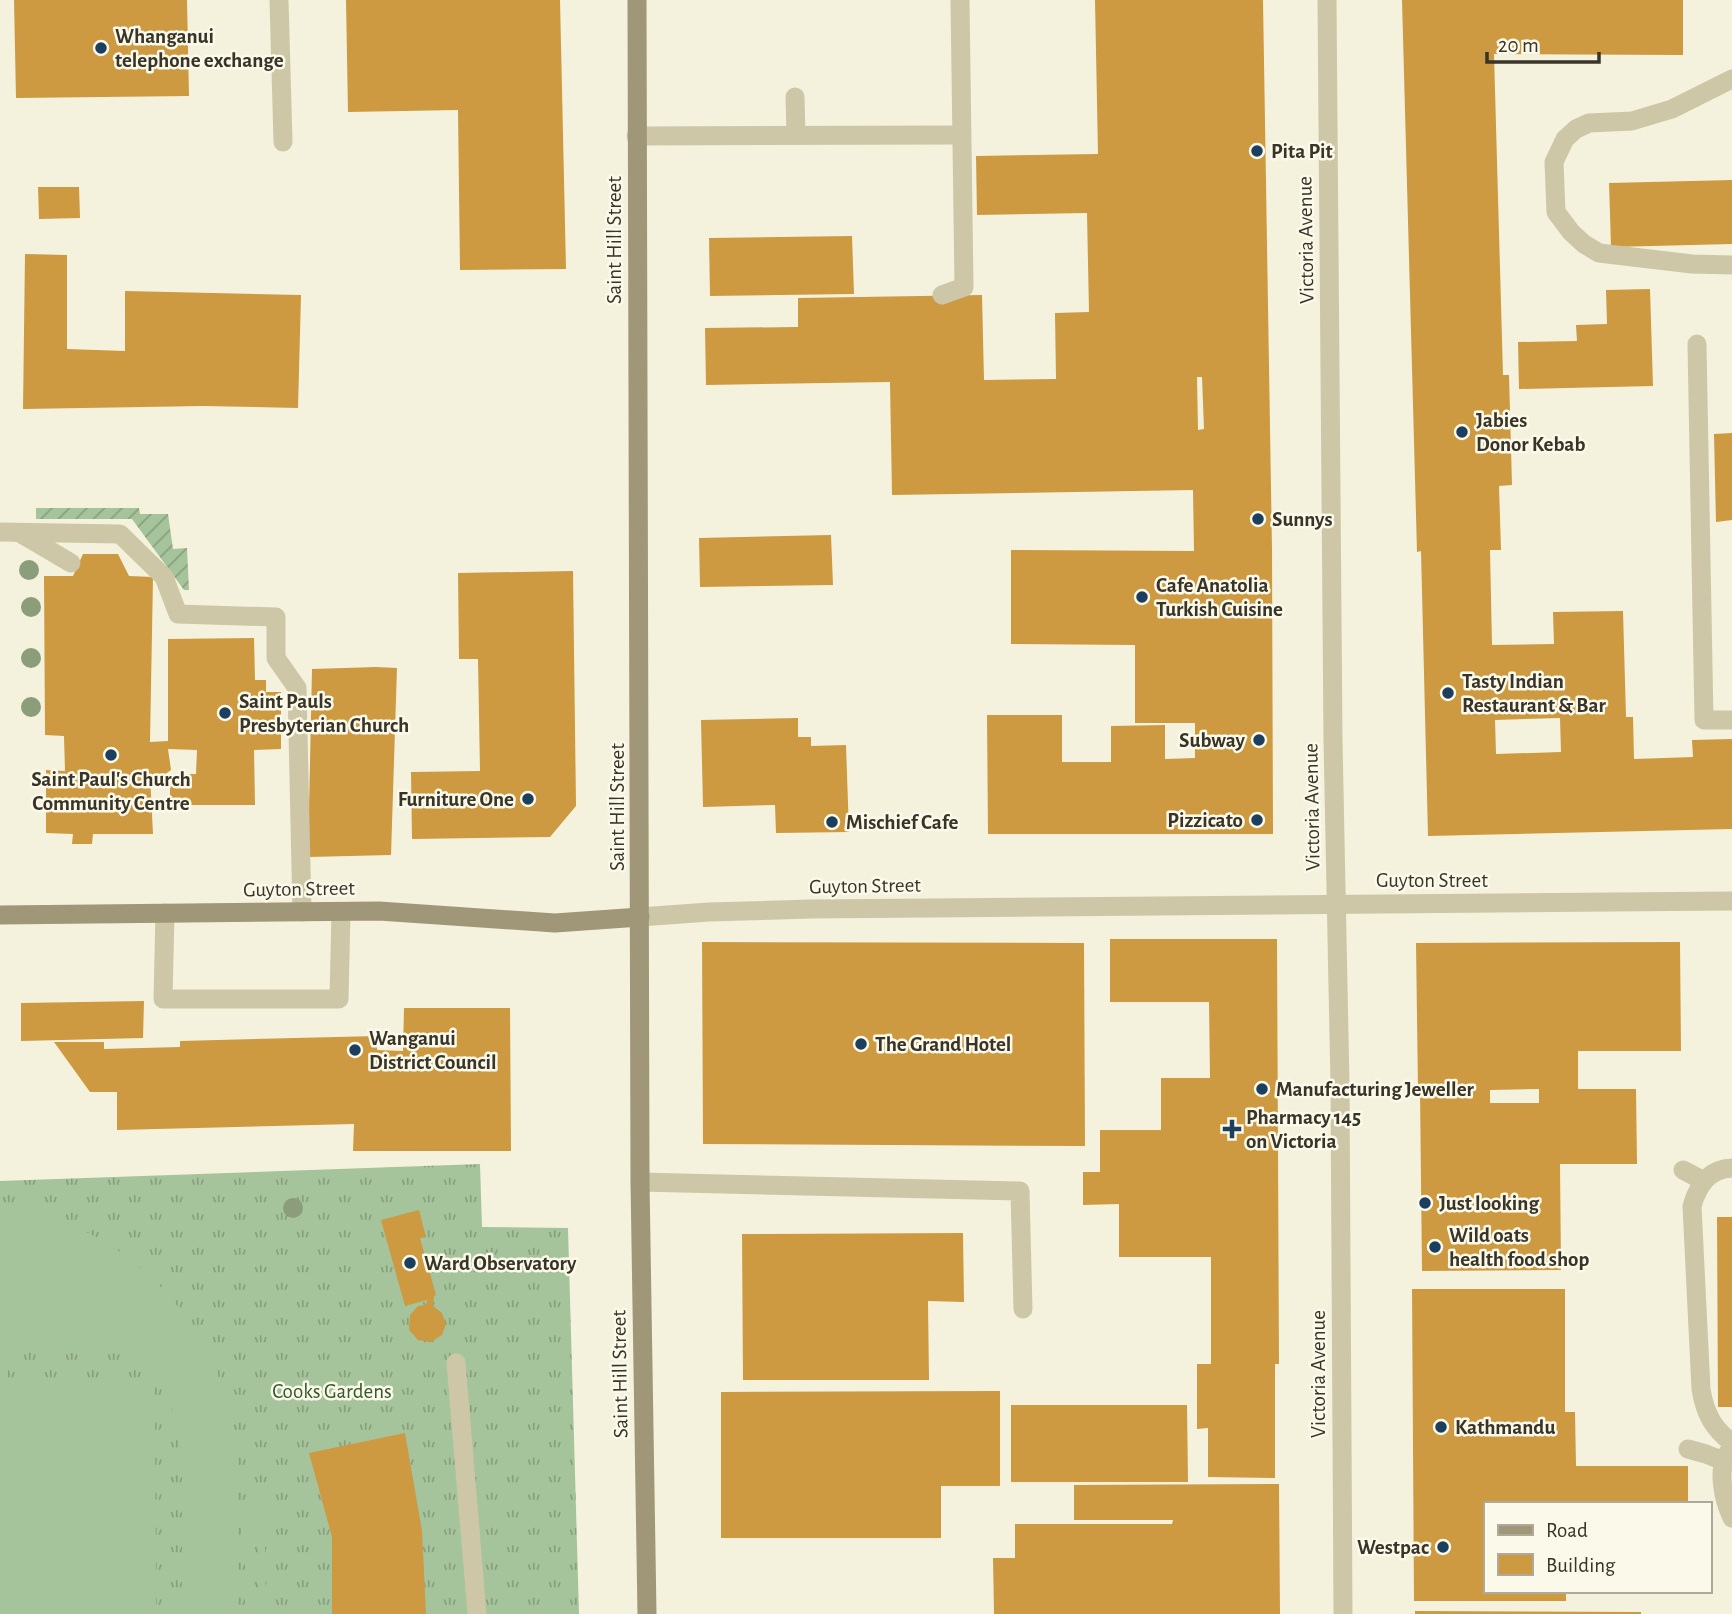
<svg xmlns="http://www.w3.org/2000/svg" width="1732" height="1614" font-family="'Alegreya Sans',sans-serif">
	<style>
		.grass { fill: url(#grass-tufts) }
		.garden { fill: url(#garden-furrows) }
		.pitch { fill: #a6c49b }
		.building { fill: #cd9941; fill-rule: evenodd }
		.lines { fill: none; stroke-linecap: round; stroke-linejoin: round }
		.service { stroke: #cdc7a7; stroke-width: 19 }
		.tertiary { stroke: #cdc7a7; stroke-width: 19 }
		.secondary { stroke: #a09678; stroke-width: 19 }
		.tree { fill: #8b9d7a }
		.poi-dot { fill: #1b3f5d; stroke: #fbf9e9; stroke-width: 2.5 }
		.labels { text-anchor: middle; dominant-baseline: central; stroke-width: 5; stroke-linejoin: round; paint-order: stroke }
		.poi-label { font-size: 21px; font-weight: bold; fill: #383428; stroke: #fbf9e9; text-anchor: start }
		.street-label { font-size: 21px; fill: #383428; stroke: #fbf9e9 }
		.park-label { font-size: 21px; fill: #35582a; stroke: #fbf9e9 }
	</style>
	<defs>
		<pattern id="grass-tufts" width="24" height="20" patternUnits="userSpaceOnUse" patternTransform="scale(1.75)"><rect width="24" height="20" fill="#a6c49b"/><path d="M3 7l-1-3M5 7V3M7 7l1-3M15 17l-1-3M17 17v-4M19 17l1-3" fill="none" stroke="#88a07e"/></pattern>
		<pattern id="garden-furrows" width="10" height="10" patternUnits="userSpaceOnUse" patternTransform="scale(1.75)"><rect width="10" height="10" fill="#a6c49b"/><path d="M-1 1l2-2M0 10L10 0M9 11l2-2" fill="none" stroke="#88a07e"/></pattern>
	</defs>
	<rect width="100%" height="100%" fill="#f4f2dc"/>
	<!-- grass -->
	<path class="grass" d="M480,1164l2,63 86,1 11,386h-579v-433z"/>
	<!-- garden -->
	<path class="garden" d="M36,508h103l1,6h28l5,35 14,-1 2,42h-5l-52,-71h-96z"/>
	<!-- pitch -->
	<g class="pitch">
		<path d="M0,1207c114,11 211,104 232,216 11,58 5,131 5,191h-55v-142l-4,-41 -11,-37 -22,-40 -135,-2 -3,31h148l1,231h-156z"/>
		<path d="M241,1502h28v41l-4,1 1,70h-7l-1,-71h-7v71h-6v-71h-4z"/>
	</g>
	<!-- building -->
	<g class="building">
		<path d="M14,0h173l2,96 -173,2z"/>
		<path d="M346,0h214l6,269 -106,1 -2,-160 -110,2z"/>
		<path d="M1095,0h168l9,550 1,284h-285l-1,-119h75v47h49v-36l54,-1v34l30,-1v-35h-60v-78l-124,-1v-94l183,1 -1,-61 -301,5 -2,-113 -184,3 -1,-57 93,-1v-29l184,-3 2,85 72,-1 -1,-66 34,-1 -2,-99 -110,2 -1,-59 122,-2zM1197,377h5l2,52 -6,1z"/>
		<path d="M1402,0h281v55l-189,-1 9,321h6l3,110 -13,1 2,64h-11l2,95 62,-1 -1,-32 70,-1 3,106h7l1,42 59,-2 -1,-17 40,-1v90l-304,7 -7,-285 -4,1zM1560,718l1,34 -65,2 -1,-34z"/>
		<path d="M1732,180v64l-121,3 -2,-64z"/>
		<path d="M38,187h41l1,31 -41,1z"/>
		<path d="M852,236l2,58 -144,2 -1,-58z"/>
		<path d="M25,254l42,1v94l58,2v-60l176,4 -3,113 -95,-2 -180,3z"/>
		<path d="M1650,289l3,97 -134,3 -1,-47 59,-1 -1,-16 31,-1 -1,-34z"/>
		<path d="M1732,433v87l-16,2 -2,-88z"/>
		<path d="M831,535l2,50 -133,2 -1,-49z"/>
		<path d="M83,554h35l11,22 24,1 -3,165 18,-1v-102l86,-1 1,42h11v12h15v57l-27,1 1,55h-85v-31h26l1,-24 -29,-1 3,21 -7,5h-14l3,59h-60l-1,10h-20l1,-10 -27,-1v-63l19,1 -1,-35 -19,-1 -1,-159h29z"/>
		<path d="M573,571l3,235 -26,31 -138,2 -1,-67 69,-1 -2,-112h-19l-1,-86z"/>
		<path d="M376,667l21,1 -6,187 -83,2 4,-188z"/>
		<path d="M798,718v19h13v9l35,-1 3,87 -73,1 -1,-28 -72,2 -2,-87z"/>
		<path d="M1110,939h167l2,425h-4v114l-67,-1v-49l-11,1v-65h14v-107h-92v-53l-36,1v-33h17v-42h61v-52h49l-1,-76h-99z"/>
		<path d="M702,942l382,1 1,203 -382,-2z"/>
		<path d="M1680,942l1,109h-103v38h58l1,75h-77l1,106 -139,1 -2,-181h-2l-2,-147zM1539,1089v14h-49v-13z"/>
		<path d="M144,1001l-1,37 -122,3v-38z"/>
		<path d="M404,1008h106l1,143h-158l1,-27 -237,6v-38h-27l-36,-50h50v7l76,-2v-6l197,-5v14l26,1z"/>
		<path d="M419,1210l7,27 -6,1 16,57 -2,1 -1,10 9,7 4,11 -4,11 -11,7 -13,-2 -9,-10 1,-15 8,-9 8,-1 1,-5 -22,6 -24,-86z"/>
		<path d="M1717,1217h15v190h-14z"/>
		<path d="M963,1233l1,69 -36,-1 1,79h-186l-1,-146z"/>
		<path d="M1412,1289h153v123h10l1,54h112v38h-203v87h81v10h-152z"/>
		<path d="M1000,1391v95h-59v52h-220v-146z"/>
		<path d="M1011,1405h176l1,77h-177z"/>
		<path d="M405,1433l17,98 4,83h-94v-77l-23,-84z"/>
		<path d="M1279,1484l1,130h-286l-1,-56h22v-34h157l1,-4h-99v-35z"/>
		<path d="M1415,1611l226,1v2h-226z"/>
	</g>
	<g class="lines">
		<!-- service -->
		<g class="service">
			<path d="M279,0l4,142"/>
			<path d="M1732,79l-60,30 -40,12 -43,2 -13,6 -11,10 -11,23 2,50 15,20 13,12 15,9 93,11 40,1"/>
			<path d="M795,97l1,38"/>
			<path d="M636,136l325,-1"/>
			<path d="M942,295l22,-8 -4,-287"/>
			<path d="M1697,344l7,376h28"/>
			<path d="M0,532l120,2 44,43 14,37 98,3v41l21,30 5,224"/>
			<path d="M20,533l51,30"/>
			<path d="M165,913l-2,86h176l2,-87"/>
			<path d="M1732,1168c-23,1 -34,17 -40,38l9,183c4,25 12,39 31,54"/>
			<path d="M1683,1170l21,11"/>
			<path d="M640,1182l380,9 3,118"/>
			<path d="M456,1363l21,251"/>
			<path d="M1732,1448c-17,16 -9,51 0,70"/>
			<path d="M1688,1449l18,5 17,7"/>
		</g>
		<!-- tertiary -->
		<g class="tertiary">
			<path d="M1327,0l6,740 7,345 3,529"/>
			<path d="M640,917l69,-5 102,-3 921,-8"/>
		</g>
		<!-- secondary -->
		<g class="secondary">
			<path d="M637,0l3,1182 7,432"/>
			<path d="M0,915l379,-4 176,12 85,-6"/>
		</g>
	</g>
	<!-- trees -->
	<g class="tree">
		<circle cx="29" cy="570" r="10"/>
		<circle cx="31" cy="607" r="10"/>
		<circle cx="31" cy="658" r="10"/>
		<circle cx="31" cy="707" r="10"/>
		<circle cx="293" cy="1208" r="10"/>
	</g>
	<!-- markers -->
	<g class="poi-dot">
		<circle cx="101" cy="48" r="7"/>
		<circle cx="1257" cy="151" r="7"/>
		<circle cx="1462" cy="432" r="7"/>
		<circle cx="1258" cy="519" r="7"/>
		<circle cx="1142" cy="597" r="7"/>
		<circle cx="1448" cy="693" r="7"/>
		<circle cx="225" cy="713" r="7"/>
		<circle cx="1259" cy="740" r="7"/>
		<circle cx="111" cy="755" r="7"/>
		<circle cx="528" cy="799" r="7"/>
		<circle cx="1257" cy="820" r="7"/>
		<circle cx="832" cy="822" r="7"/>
		<circle cx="861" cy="1044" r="7"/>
		<circle cx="355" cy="1050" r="7"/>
		<circle cx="1262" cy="1089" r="7"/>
		<path d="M1228.5 1118.5h7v7h7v7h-7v7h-7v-7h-7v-7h7z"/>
		<circle cx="1425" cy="1203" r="7"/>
		<circle cx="1435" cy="1247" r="7"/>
		<circle cx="410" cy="1263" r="7"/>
		<circle cx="1441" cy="1427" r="7"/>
		<circle cx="1443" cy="1547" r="7"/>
	</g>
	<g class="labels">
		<!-- poi labels -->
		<g class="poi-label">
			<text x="115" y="36">Whanganui<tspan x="115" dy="24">telephone exchange</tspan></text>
			<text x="1271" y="151">Pita Pit</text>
			<text x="1476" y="420">Jabies<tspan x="1476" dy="24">Donor Kebab</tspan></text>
			<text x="1272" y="519">Sunnys</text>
			<text x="1156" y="585">Cafe Anatolia<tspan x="1156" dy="24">Turkish Cuisine</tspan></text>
			<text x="1462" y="681">Tasty Indian<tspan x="1462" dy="24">Restaurant &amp; Bar</tspan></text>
			<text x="239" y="701">Saint Pauls<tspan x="239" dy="24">Presbyterian Church</tspan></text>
			<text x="1245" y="740" text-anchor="end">Subway</text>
			<text x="111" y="779" text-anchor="middle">Saint Paul's Church<tspan x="111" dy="24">Community Centre</tspan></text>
			<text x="514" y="799" text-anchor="end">Furniture One</text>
			<text x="1243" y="820" text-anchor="end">Pizzicato</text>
			<text x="846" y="822">Mischief Cafe</text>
			<text x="369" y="1038">Wanganui<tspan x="369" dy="24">District Council</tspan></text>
			<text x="875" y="1044">The Grand Hotel</text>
			<text x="1276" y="1089">Manufacturing Jeweller</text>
			<text x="1246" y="1117">Pharmacy 145<tspan x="1246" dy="24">on Victoria</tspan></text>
			<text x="1439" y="1203">Just looking</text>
			<text x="1449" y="1235">Wild oats<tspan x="1449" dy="24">health food shop</tspan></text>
			<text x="424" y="1263">Ward Observatory</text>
			<text x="1455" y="1427">Kathmandu</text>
			<text x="1429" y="1547" text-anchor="end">Westpac</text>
		</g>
		<!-- street labels -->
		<g class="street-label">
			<text transform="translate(614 240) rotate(-90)">Saint Hill Street</text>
			<text transform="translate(1306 240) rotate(-91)">Victoria Avenue</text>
			<text transform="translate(617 807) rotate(-90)">Saint Hill Street</text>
			<text transform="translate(1312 807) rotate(-91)">Victoria Avenue</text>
			<text x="1432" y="880">Guyton Street</text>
			<text transform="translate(865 886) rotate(-1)">Guyton Street</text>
			<text transform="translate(299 889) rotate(-1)">Guyton Street</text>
			<text transform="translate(620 1374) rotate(-91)">Saint Hill Street</text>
			<text transform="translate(1318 1374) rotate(-90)">Victoria Avenue</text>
		</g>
		<!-- park labels -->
		<g class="park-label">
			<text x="332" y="1391">Cooks Gardens</text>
		</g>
	</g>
	<!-- legend -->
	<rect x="1484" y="1502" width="228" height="91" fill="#fbf9e9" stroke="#adaa9c" stroke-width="2"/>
	<rect x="1498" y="1525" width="35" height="10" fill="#a09678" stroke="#adaa9c" stroke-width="2"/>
	<text x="1546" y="1537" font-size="21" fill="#383428">Road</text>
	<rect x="1498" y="1554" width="35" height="21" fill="#cd9941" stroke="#adaa9c" stroke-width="2"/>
	<text x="1546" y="1572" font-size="21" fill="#383428">Building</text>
	<!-- scale -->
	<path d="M1487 52v10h112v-10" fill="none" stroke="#383428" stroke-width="3.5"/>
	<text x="1498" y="52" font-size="21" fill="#383428" stroke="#fbf9e9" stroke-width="5" paint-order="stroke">20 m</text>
</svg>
